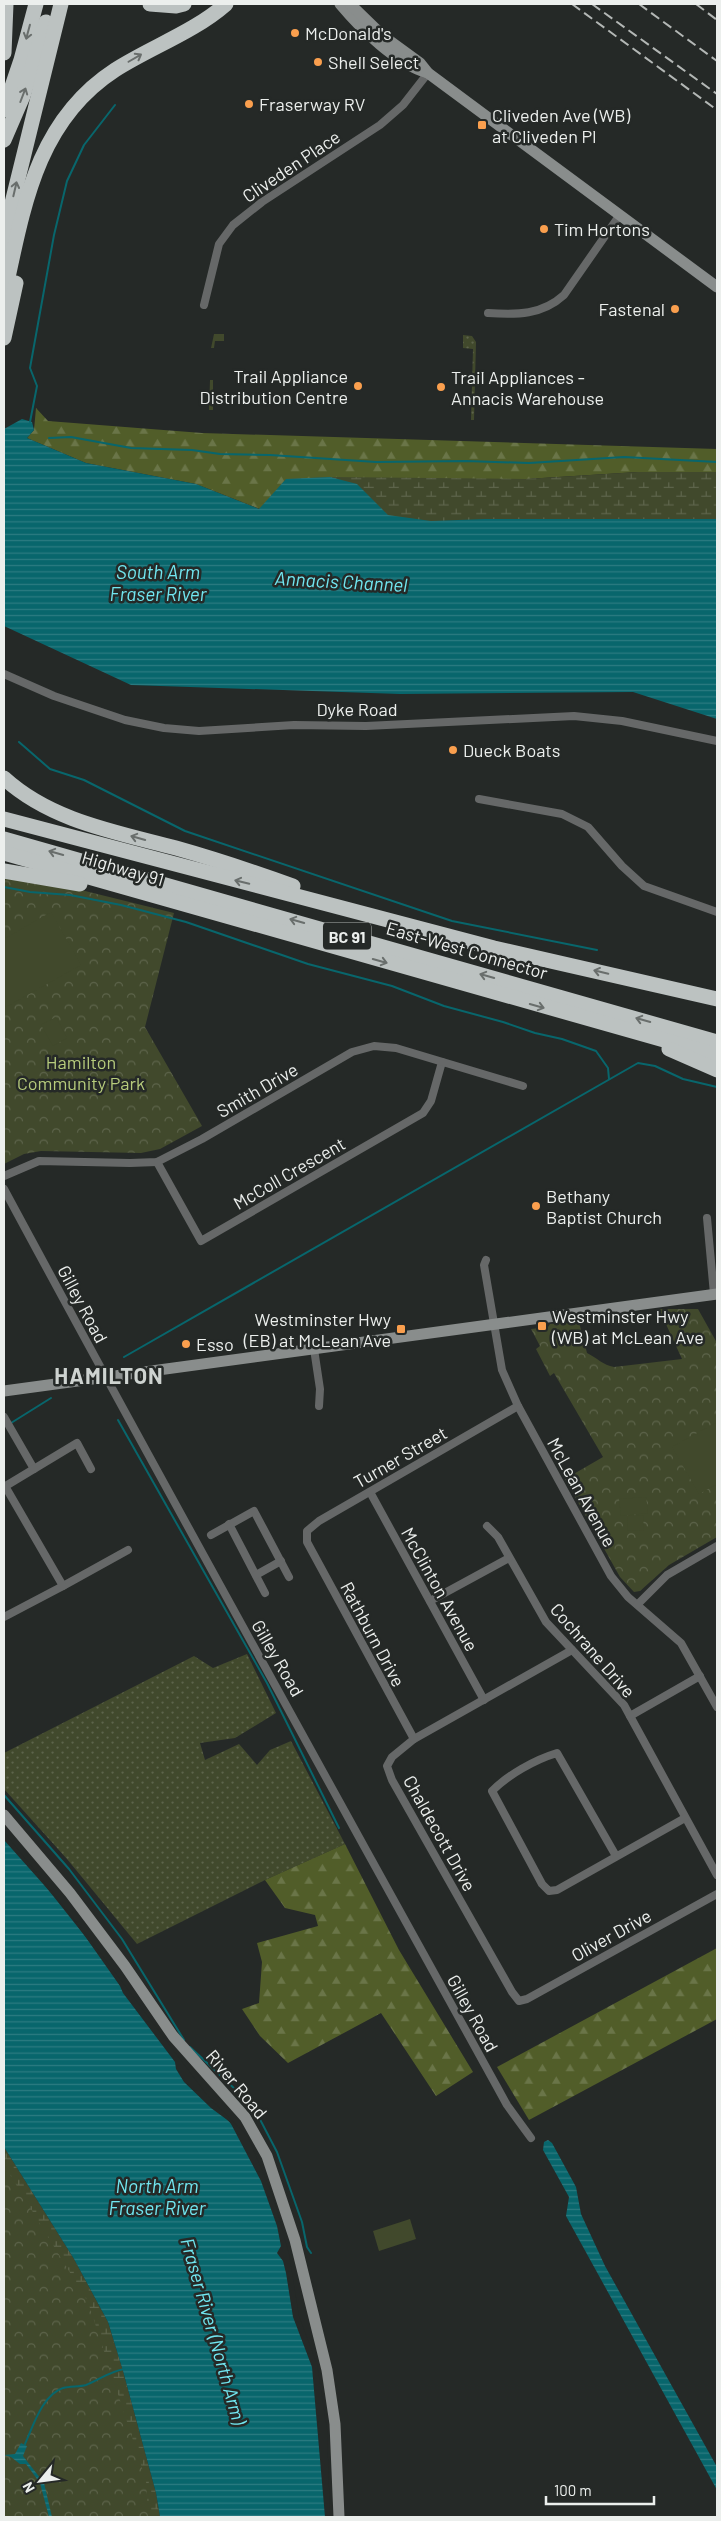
<svg xmlns="http://www.w3.org/2000/svg" width="721" height="2521" font-family="Barlow,sans-serif">
	<style>
		.grass { fill: url(#grass-dots) }
		.forest { fill: url(#forest-firs) }
		.wetland { fill: url(#wetland-marsh) }
		.park { fill: url(#park-crowns) }
		.garden { fill: #41492c }
		.water { fill: url(#water-rules) }
		.pier { fill: #252927 }
		.lines { fill: none; stroke-linecap: round; stroke-linejoin: round }
		.stream { stroke: #08666c; stroke-width: 2 }
		.street { stroke: #666868; stroke-width: 8 }
		.secondary { stroke: #898d8c; stroke-width: 11 }
		.highway { stroke: #bcc2c1; stroke-width: 15 }
		.rail { stroke: #b3b7b5; stroke-width: 2; stroke-dasharray: 10 5; stroke-linecap: butt }
		.oneway { stroke: #696e6c }
		.poi-dot { fill: #fa9f4e; stroke: #252927; stroke-width: 2 }
		.labels { text-anchor: middle; dominant-baseline: central; stroke-width: 5; stroke-linejoin: round; paint-order: stroke }
		.shield { fill: #252927; stroke: #b0b4b2; stroke-width: 1 }
		.shield-label { font-size: 16px; font-weight: bold; fill: #ecefed }
		.poi-label { font-size: 18px; fill: #ecefed; stroke: #252927; text-anchor: start }
		.street-label { font-size: 18px; fill: #ecefed; stroke: #252927 }
		.park-label { font-size: 18px; fill: #b7cc7c; stroke: #252927 }
		.water-label { font-size: 19px; font-style: italic; fill: #71e7f1; stroke: #252927 }
		.district-label { font-size: 22px; font-weight: bold; letter-spacing: 1px; fill: #ced3d0; stroke: #252927 }
	</style>
	<defs>
		<pattern id="grass-dots" width="8" height="8" patternUnits="userSpaceOnUse" patternTransform="scale(1.25)"><rect width="8" height="8" fill="#41492c"/><path d="M2 2h.1M6 6h.1" fill="none" stroke="#5d644b" stroke-width="1.8" stroke-linecap="round"/></pattern>
		<pattern id="forest-firs" width="22" height="20" patternUnits="userSpaceOnUse" patternTransform="scale(1.25)"><rect width="22" height="20" fill="#515d29"/><path d="M5 1l3.5 6h-7zM16 11l3.5 6h-7z" fill="#6a7548"/></pattern>
		<pattern id="wetland-marsh" width="20" height="14" patternUnits="userSpaceOnUse" patternTransform="scale(1.25)"><rect width="20" height="14" fill="#41492c"/><path d="M1 5h8M5 5V1M11 12h8M15 12V8" fill="none" stroke="#5d644b"/></pattern>
		<pattern id="park-crowns" width="20" height="18" patternUnits="userSpaceOnUse" patternTransform="scale(1.25)"><rect width="20" height="18" fill="#41492c"/><path d="M2 6a3 3 0 1 1 6 0M12 15a3 3 0 1 1 6 0" fill="none" stroke="#5d644b"/></pattern>
		<pattern id="water-rules" width="6" height="5" patternUnits="userSpaceOnUse" patternTransform="scale(1.25)"><rect width="6" height="5" fill="#08666c"/><path d="M0 2.5h6" fill="none" stroke="#2c7c81"/></pattern>
	</defs>
	<rect width="100%" height="100%" fill="#252927"/>
	<!-- grass -->
	<g class="grass">
		<path d="M463,335l9,1 4,6 -2,78h-3l2,-71 -10,-1z"/>
		<path d="M247,1654l29,59 -41,25 -35,5 5,17 34,-16 18,21 13,-15 21,-9 54,103 -80,36 -128,64 -70,-85 -63,-70v-36l190,-97 19,12z"/>
	</g>
	<!-- forest -->
	<g class="forest">
		<path d="M36,408l12,13 154,12 515,16v23h-79l-112,7 -266,30 -64,-25 -110,-21 -59,-25 7,-8z"/>
		<path d="M345,1844l54,106 74,122 -37,24 -55,-83 -93,50 -28,-27 -18,-27 17,-6 3,-41 -5,-19 61,-17 -3,-11 -30,-7 -20,-28z"/>
		<path d="M717,1948v71l-188,101 -32,-53z"/>
	</g>
	<!-- wetland -->
	<g class="wetland">
		<path d="M638,472h79v56l-300,11 -146,-27 -52,-5 -23,-23 64,25 26,-30 44,-2 196,2z"/>
		<path d="M4,2147l70,112 34,63 15,49 33,122 4,24h-24l-132,-339z"/>
	</g>
	<!-- park -->
	<g class="park">
		<path d="M4,876l73,13 97,24 -29,114 57,99 -42,23 -19,4 -100,-2 -17,3 -20,10z"/>
		<path d="M659,1309h39l19,34v194l-48,28 -29,26 -6,1 -14,-15 -55,-98 38,-22 -49,-84 -4,3 -14,-27 4,-3 -9,-17 17,-2 2,-3 29,-2 8,31c10,5 16,12 27,14l68,-8z"/>
		<path d="M4,2165l84,137 58,178 2,37h-144z"/>
	</g>
	<!-- garden -->
	<g class="garden">
		<path d="M214,334h10v7h-9l-1,7h-3z"/>
		<path d="M210,380h3v30h-4z"/>
		<path d="M51,912l30,53 -77,43v-69z"/>
		<path d="M56,1017l11,21 -14,8 -12,-21z"/>
		<path d="M717,1422v62l-18,10 -27,-47z"/>
		<path d="M646,1497l2,16 -27,3 -2,-17z"/>
		<path d="M643,1515l1,15 -16,1 -1,-15z"/>
		<path d="M410,2219l6,20 -37,12 -6,-20z"/>
	</g>
	<!-- water -->
	<g class="water">
		<path d="M22,419l10,3 2,8 -7,8 59,25 110,21 63,25 27,-30 44,-2 27,7 31,31 43,6 54,-2h232v200l-84,-27 -233,2 -269,-9 -127,-59v-197z"/>
		<path d="M4,1834l84,106 117,157 40,41 25,58 17,59 9,62 18,48 14,152h-168l-4,-24 -33,-122 -15,-49 -34,-63 -70,-112z"/>
		<path d="M548,2140l4,3 24,44 5,27 24,52 112,201v23l-151,-274 3,-19 -26,-47 1,-8z"/>
		<path d="M21,2443l6,3 -4,10 21,27 8,34h-3l-9,-34 -14,-19h-6l-9,-7 -7,-2 11,-1z"/>
	</g>
	<!-- pier -->
	<path class="pier" d="M4,1832l86,107 117,156 41,42 25,59 16,58 10,62 18,48 10,65 3,88h-5l-13,-150 -19,-50 -7,-44 -3,-12 -6,-8 4,-7 -4,-20 -16,-45 -31,-59 -19,-14 -27,-26 -8,-13 -1,-7 -52,-69 -3,-7 -52,-74 -64,-72z"/>
	<g class="lines">
		<!-- stream -->
		<g class="stream">
			<path d="M30,422l7,-36 -7,-18 24,-133 13,-54 17,-36 31,-40"/>
			<path d="M49,438l22,-1 60,11 61,2 28,4 50,1 106,7 90,-1 63,2 95,-6 93,5"/>
			<path d="M19,742l31,27 34,11 101,51 267,90 145,29"/>
			<path d="M4,887l26,5 40,3 51,10 65,17 122,42 84,22 52,20 59,16 32,11 27,6 34,12 12,17 1,11"/>
			<path d="M124,1357l514,-294 17,3 28,13 34,8"/>
			<path d="M118,1420l149,263 72,145"/>
			<path d="M11,1423l40,-25"/>
			<path d="M4,1795l65,74 53,70 62,101"/>
			<path d="M190,2047l63,59 24,46 25,70 5,25 4,6"/>
			<path d="M25,2444c8,-18 18,-50 38,-56 8,-2 16,-1 23,-3 14,-6 23,-13 38,-16"/>
		</g>
		<!-- street -->
		<g class="street">
			<path d="M204,305l15,-61 14,-19 29,-23 118,-77 23,-20 25,-32"/>
			<path d="M488,313c29,2 54,2 76,-18l55,-79"/>
			<path d="M4,674l50,22 71,24 39,8 35,3 95,-6 72,1 208,-10 48,5 95,20"/>
			<path d="M479,799l83,15 26,13 34,39 22,20 73,26"/>
			<path d="M157,1162l44,79 222,-128 8,-12 11,-39"/>
			<path d="M4,1176l35,-15 91,2 27,-1 45,-23 150,-87 22,-6 22,2 127,38"/>
			<path d="M4,1189c165,307 335,611 503,916l24,33"/>
			<path d="M707,1218l7,76"/>
			<path d="M486,1260l-2,5 18,105 16,36 93,170 17,21 53,46 36,64"/>
			<path d="M314,1349l6,40 -1,17"/>
			<path d="M4,1417l30,52"/>
			<path d="M4,1487l73,-44 14,26"/>
			<path d="M370,1492l114,208"/>
			<path d="M229,1524l36,69"/>
			<path d="M487,1526l11,11 48,85 78,83 93,170"/>
			<path d="M211,1535l43,-24 35,66"/>
			<path d="M256,1575l25,-14"/>
			<path d="M63,1586l65,-36"/>
			<path d="M430,1601l79,-43"/>
			<path d="M638,1604l29,-29 50,-29"/>
			<path d="M4,1617l59,-31 -58,-100"/>
			<path d="M572,1650l-158,89 -22,18 -5,9 5,14 120,212 7,9 8,-2 190,-105"/>
			<path d="M630,1716l70,-40"/>
			<path d="M414,1739l-107,-197v-11l12,-10 199,-115"/>
			<path d="M616,1856l-59,-103c-23,7 -49,22 -65,38l50,93 7,7 8,-1 128,-72"/>
		</g>
		<!-- secondary -->
		<g class="secondary">
			<path d="M340,4c21,25 56,60 88,69"/>
			<path d="M350,4l33,32 37,27 8,10 289,214"/>
			<path d="M4,1391l713,-97"/>
			<path d="M4,1815l66,78 55,73 48,70 72,81 22,39 28,84 32,130 8,54 4,93"/>
		</g>
		<!-- highway -->
		<g class="highway">
			<path d="M150,4l26,2 8,-2"/>
			<path d="M4,53l2,-49"/>
			<path d="M4,110l17,-50 15,-56"/>
			<path d="M4,140l19,-44 23,-74"/>
			<path d="M4,254l6,-43 51,-207"/>
			<path d="M4,296c19,-86 31,-174 111,-226 36,-23 79,-38 111,-66"/>
			<path d="M4,338l12,-55"/>
			<path d="M4,778c47,43 112,54 172,70 39,11 78,24 117,38"/>
			<path d="M4,819l490,129 223,51"/>
			<path d="M4,839l713,203"/>
			<path d="M4,853l713,202"/>
			<path d="M4,871l76,13"/>
			<path d="M669,1049l48,21"/>
		</g>
		<!-- rail -->
		<g class="rail">
			<path d="M572,4l145,106"/>
			<path d="M592,4l125,90"/>
			<path d="M639,4l78,57"/>
			<path d="M696,4l21,16"/>
		</g>
	</g>
	<!-- one-way arrows -->
	<defs><path id="oneway-shaft" d="M-6 0H5M1.5-3L5.5 0L1.5 3" fill="none" stroke-width="1.6" stroke-linecap="round" stroke-linejoin="round" transform="scale(1.25)"/></defs>
	<g class="oneway">
		<use href="#oneway-shaft" transform="translate(28 32) rotate(105)"/>
		<use href="#oneway-shaft" transform="translate(135 58) rotate(-30)"/>
		<use href="#oneway-shaft" transform="translate(23 95) rotate(-69)"/>
		<use href="#oneway-shaft" transform="translate(15 189) rotate(-77)"/>
		<use href="#oneway-shaft" transform="translate(138 838) rotate(-164)"/>
		<use href="#oneway-shaft" transform="translate(56 853) rotate(-164)"/>
		<use href="#oneway-shaft" transform="translate(242 882) rotate(-166)"/>
		<use href="#oneway-shaft" transform="translate(297 921) rotate(-164)"/>
		<use href="#oneway-shaft" transform="translate(380 961) rotate(16)"/>
		<use href="#oneway-shaft" transform="translate(601 972) rotate(-167)"/>
		<use href="#oneway-shaft" transform="translate(487 976) rotate(-164)"/>
		<use href="#oneway-shaft" transform="translate(537 1006) rotate(16)"/>
		<use href="#oneway-shaft" transform="translate(643 1020) rotate(-164)"/>
	</g>
	<!-- markers -->
	<g class="poi-dot">
		<circle cx="295" cy="33" r="5"/>
		<circle cx="318" cy="62" r="5"/>
		<circle cx="249" cy="104" r="5"/>
		<rect x="477" y="120" width="10" height="10" rx="2.5"/>
		<circle cx="544" cy="229" r="5"/>
		<circle cx="675" cy="309" r="5"/>
		<circle cx="358" cy="386" r="5"/>
		<circle cx="441" cy="387" r="5"/>
		<circle cx="453" cy="750" r="5"/>
		<circle cx="536" cy="1206" r="5"/>
		<rect x="537" y="1321" width="10" height="10" rx="2.5"/>
		<rect x="396" y="1324" width="10" height="10" rx="2.5"/>
		<circle cx="186" cy="1344" r="5"/>
	</g>
	<g class="labels">
		<!-- shield labels -->
		<rect class="shield" x="323" y="922.5" width="48" height="27" rx="4"/>
		<g class="shield-label">
			<text x="347" y="936">BC 91</text>
		</g>
		<!-- poi labels -->
		<g class="poi-label">
			<text x="305" y="33">McDonald's</text>
			<text x="328" y="62">Shell Select</text>
			<text x="259" y="104">Fraserway RV</text>
			<text x="492" y="115">Cliveden Ave (WB)<tspan x="492" dy="21">at Cliveden Pl</tspan></text>
			<text x="554" y="229">Tim Hortons</text>
			<text x="665" y="309" text-anchor="end">Fastenal</text>
			<text x="348" y="376" text-anchor="end">Trail Appliance<tspan x="348" dy="21">Distribution Centre</tspan></text>
			<text x="451" y="377">Trail Appliances -<tspan x="451" dy="21">Annacis Warehouse</tspan></text>
			<text x="463" y="750">Dueck Boats</text>
			<text x="546" y="1196">Bethany<tspan x="546" dy="21">Baptist Church</tspan></text>
			<text x="552" y="1316">Westminster Hwy<tspan x="552" dy="21">(WB) at McLean Ave</tspan></text>
			<text x="391" y="1319" text-anchor="end">Westminster Hwy<tspan x="391" dy="21">(EB) at McLean Ave</tspan></text>
			<text x="196" y="1344">Esso</text>
		</g>
		<!-- street labels -->
		<g class="street-label">
			<text transform="translate(291 166) rotate(-34)">Cliveden Place</text>
			<text x="357" y="709">Dyke Road</text>
			<text transform="translate(123 868) rotate(16)">Highway 91</text>
			<text transform="translate(467 950) rotate(16)">East-West Connector</text>
			<text transform="translate(257 1090) rotate(-30)">Smith Drive</text>
			<text transform="translate(289 1173) rotate(-30)">McColl Crescent</text>
			<text transform="translate(83 1304) rotate(62)">Gilley Road</text>
			<text transform="translate(400 1457) rotate(-30)">Turner Street</text>
			<text transform="translate(582 1492) rotate(61)">McLean Avenue</text>
			<text transform="translate(440 1589) rotate(61)">McClinton Avenue</text>
			<text transform="translate(373 1634) rotate(62)">Rathburn Drive</text>
			<text transform="translate(593 1650) rotate(49)">Cochrane Drive</text>
			<text transform="translate(278 1658) rotate(60)">Gilley Road</text>
			<text transform="translate(440 1833) rotate(61)">Chaldecott Drive</text>
			<text transform="translate(611 1935) rotate(-29)">Oliver Drive</text>
			<text transform="translate(473 2013) rotate(61)">Gilley Road</text>
			<text transform="translate(237 2084) rotate(50)">River Road</text>
		</g>
		<!-- park labels -->
		<g class="park-label">
			<text x="81" y="1062">Hamilton<tspan x="81" dy="21">Community Park</tspan></text>
		</g>
		<!-- water labels -->
		<g class="water-label">
			<text x="158" y="571">South Arm<tspan x="158" dy="22">Fraser River</tspan></text>
			<text transform="translate(341 581) rotate(3)">Annacis Channel</text>
			<text x="157" y="2185">North Arm<tspan x="157" dy="22">Fraser River</tspan></text>
			<text transform="translate(214 2331) rotate(74)">Fraser River (North Arm)</text>
		</g>
		<!-- district labels -->
		<g class="district-label">
			<text x="109" y="1375">HAMILTON</text>
		</g>
	</g>
	<!-- border -->
	<rect width="721" height="2521" fill="none" stroke="#ecefed" stroke-width="10"/>
	<!-- north arrow -->
	<g transform="translate(40 2481) rotate(241)" stroke="#252927" stroke-width="4" paint-order="stroke">
	<path d="M0-4L9 19L0 12L-9 19Z" fill="#ecefed"/>
	<text y="-8" font-size="14" font-weight="bold" text-anchor="middle" fill="#ecefed">N</text>
	</g>
	<!-- scale -->
	<path d="M546 2496v8h108v-8" fill="none" stroke="#ecefed" stroke-width="2.5"/>
	<text x="554" y="2496" font-size="15" fill="#ecefed" stroke="#252927" stroke-width="4" paint-order="stroke">100 m</text>
</svg>
